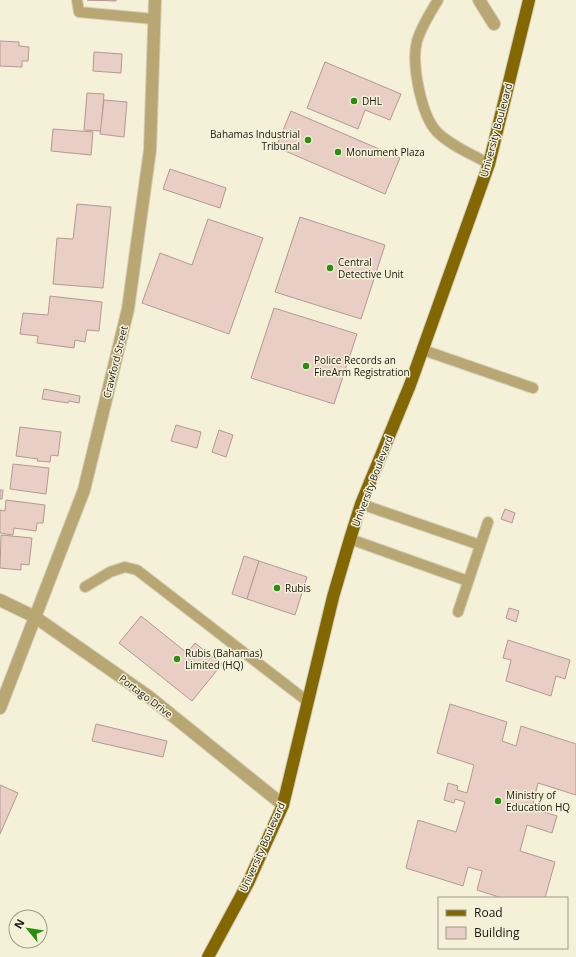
<svg xmlns="http://www.w3.org/2000/svg" width="576" height="957" font-family="'Open Sans',sans-serif">
	<style>
		.building { fill: #e9cec6; stroke: #b29991 }
		.lines { fill: none; stroke-linecap: round; stroke-linejoin: round }
		.lane-casing { stroke: #d2ceb9; stroke-width: 12 }
		.street-casing { stroke: #d2ceb9; stroke-width: 14 }
		.primary-casing { stroke: #d2ceb9; stroke-width: 14 }
		.lane { stroke: #b8a673; stroke-width: 10 }
		.street { stroke: #b8a673; stroke-width: 12 }
		.primary { stroke: #836701; stroke-width: 12 }
		.poi-dot { fill: #298f0d; stroke: #f5f1d9; stroke-width: 1.5 }
		.labels { text-anchor: middle; dominant-baseline: central; stroke-width: 3; stroke-linejoin: round; paint-order: stroke }
		.poi-label { font-size: 10px; fill: #18170f; stroke: #f5f1d9; text-anchor: start }
		.street-label { font-size: 10px; fill: #18170f; stroke: #f5f1d9 }
	</style>
	<rect width="100%" height="100%" fill="#f5f1d9"/>
	<!-- building -->
	<g class="building">
		<path d="M87,0h29v1z"/>
		<path d="M0,41l19,1v4l10,1 -1,14h-6v6l-22,-1z"/>
		<path d="M94,52l28,2 -1,19 -28,-2z"/>
		<path d="M325,62l76,32 -11,26 -25,-10 -7,19 -51,-21z"/>
		<path d="M87,93l17,1 -3,37 -17,-1z"/>
		<path d="M104,100l23,2 -3,35 -24,-3z"/>
		<path d="M291,111l109,47 -15,36 -109,-47z"/>
		<path d="M53,129l40,3 -2,23 -40,-4z"/>
		<path d="M170,169l56,19 -6,20 -57,-19z"/>
		<path d="M77,204l34,3 -8,81 -50,-4 4,-46 16,1z"/>
		<path d="M300,217l85,28 -24,74 -86,-27z"/>
		<path d="M208,219l55,19 -34,96 -87,-31 18,-50 32,12z"/>
		<path d="M50,296l52,6 -3,29 -12,-1 -2,12 -10,-2 -1,8 -37,-5 1,-7 -18,-2 3,-21 25,2z"/>
		<path d="M274,308l83,26 -23,70 -83,-26z"/>
		<path d="M44,389l36,7 -1,7 -10,-2 -1,2 -26,-4z"/>
		<path d="M176,425l25,7 -4,16 -26,-7z"/>
		<path d="M20,427l41,5 -3,24 -7,-1 -1,7 -13,-1 1,-2 -22,-3z"/>
		<path d="M219,430l14,5 -7,22 -14,-5z"/>
		<path d="M13,464l36,4 -3,26 -36,-5z"/>
		<path d="M0,490h3l-1,9h-2z"/>
		<path d="M6,500l39,5 -2,18h-6l-1,8 -22,-3 -1,7 -13,-2v-23l5,1z"/>
		<path d="M505,509l10,4 -3,10 -11,-4z"/>
		<path d="M1,535l31,3 -3,27 -8,-1v6l-21,-2z"/>
		<path d="M244,556l15,5 -12,38 -15,-5z"/>
		<path d="M259,561l48,16 -12,38 -48,-16z"/>
		<path d="M509,608l10,3 -3,11 -10,-4z"/>
		<path d="M141,616l46,37 8,-10 27,21 -30,37 -73,-58z"/>
		<path d="M508,640l62,20 -5,19 -9,-3 -5,20 -45,-15 5,-21 -8,-2z"/>
		<path d="M450,704l57,18 -5,19 14,5 5,-20 55,18v51l-38,-12 -6,25 25,8 -5,17 -25,-8 -7,26 35,11 -10,36h-43l-25,-8 5,-19 -14,-4 -5,19 -57,-18 12,-48 38,12 9,-30 -10,-3 -1,4 -10,-3 4,-17 10,3 -1,4 10,3 7,-28 -37,-12z"/>
		<path d="M96,724l71,17 -4,16 -71,-16z"/>
		<path d="M0,785l18,8 -18,41z"/>
	</g>
	<g class="lines">
		<defs>
			<g id="lane">
				<path d="M77,0l2,12 75,7"/>
				<path d="M438,0c-8,13 -17,27 -21,41 -6,22 4,74 20,91 14,14 35,22 52,32"/>
				<path d="M423,350l110,38"/>
				<path d="M361,504l119,41"/>
				<path d="M350,539l118,42"/>
				<path d="M85,587l25,-15 15,-5 12,3 170,131"/>
				<path d="M458,612l30,-90"/>
			</g>
			<g id="street">
				<path d="M479,0l15,24"/>
				<path d="M0,600l35,17 113,79 135,109"/>
				<path d="M0,708l84,-218 44,-181 22,-159 5,-150"/>
			</g>
			<path id="primary" d="M208,957l40,-74 35,-78 50,-208 17,-58 11,-35 49,-119 79,-221 40,-164"/>
		</defs>
		<!-- lane casing -->
		<use href="#lane" class="lane-casing"/>
		<!-- street casing -->
		<use href="#street" class="street-casing"/>
		<!-- primary casing -->
		<use href="#primary" class="primary-casing"/>
		<!-- lane -->
		<use href="#lane" class="lane"/>
		<!-- street -->
		<use href="#street" class="street"/>
		<!-- primary -->
		<use href="#primary" class="primary"/>
	</g>
	<!-- markers -->
	<g class="poi-dot">
		<circle cx="354" cy="101" r="4"/>
		<circle cx="308" cy="140" r="4"/>
		<circle cx="338" cy="152" r="4"/>
		<circle cx="330" cy="268" r="4"/>
		<circle cx="306" cy="366" r="4"/>
		<circle cx="277" cy="588" r="4"/>
		<circle cx="177" cy="659" r="4"/>
		<circle cx="498" cy="801" r="4"/>
	</g>
	<g class="labels">
		<!-- poi labels -->
		<g class="poi-label">
			<text x="362" y="101">DHL</text>
			<text x="300" y="134" text-anchor="end">Bahamas Industrial<tspan x="300" dy="12">Tribunal</tspan></text>
			<text x="346" y="152">Monument Plaza</text>
			<text x="338" y="262">Central<tspan x="338" dy="12">Detective Unit</tspan></text>
			<text x="314" y="360">Police Records an<tspan x="314" dy="12">FireArm Registration</tspan></text>
			<text x="285" y="588">Rubis</text>
			<text x="185" y="653">Rubis (Bahamas)<tspan x="185" dy="12">Limited (HQ)</tspan></text>
			<text x="506" y="795">Ministry of<tspan x="506" dy="12">Education HQ</tspan></text>
		</g>
		<!-- street labels -->
		<g class="street-label">
			<text transform="translate(496 130) rotate(-75)">University Boulevard</text>
			<text transform="translate(115 362) rotate(-76)">Crawford Street</text>
			<text transform="translate(372 481) rotate(-69)">University Boulevard</text>
			<text transform="translate(146 696) rotate(37)">Portago Drive</text>
			<text transform="translate(262 847) rotate(-66)">University Boulevard</text>
		</g>
	</g>
	<!-- legend -->
	<rect x="438" y="897" width="130" height="52" fill="#f5f1d9" stroke="#9d9a88"/>
	<rect x="446" y="910" width="20" height="6" fill="#836701" stroke="#9d9a88"/>
	<text x="474" y="917" font-size="12" fill="#18170f">Road</text>
	<rect x="446" y="927" width="20" height="12" fill="#e9cec6" stroke="#9d9a88"/>
	<text x="474" y="937" font-size="12" fill="#18170f">Building</text>
	<!-- north arrow -->
	<g transform="translate(28 929) rotate(300)"><circle r="19" fill="#f5f1d9" stroke="#9d9a88"/>
	<path d="M0-3L7 15L0 10L-7 15Z" fill="#298f0d"/>
	<text y="-6" font-size="11" font-weight="bold" text-anchor="middle" fill="#18170f">N</text>
	</g>
</svg>
